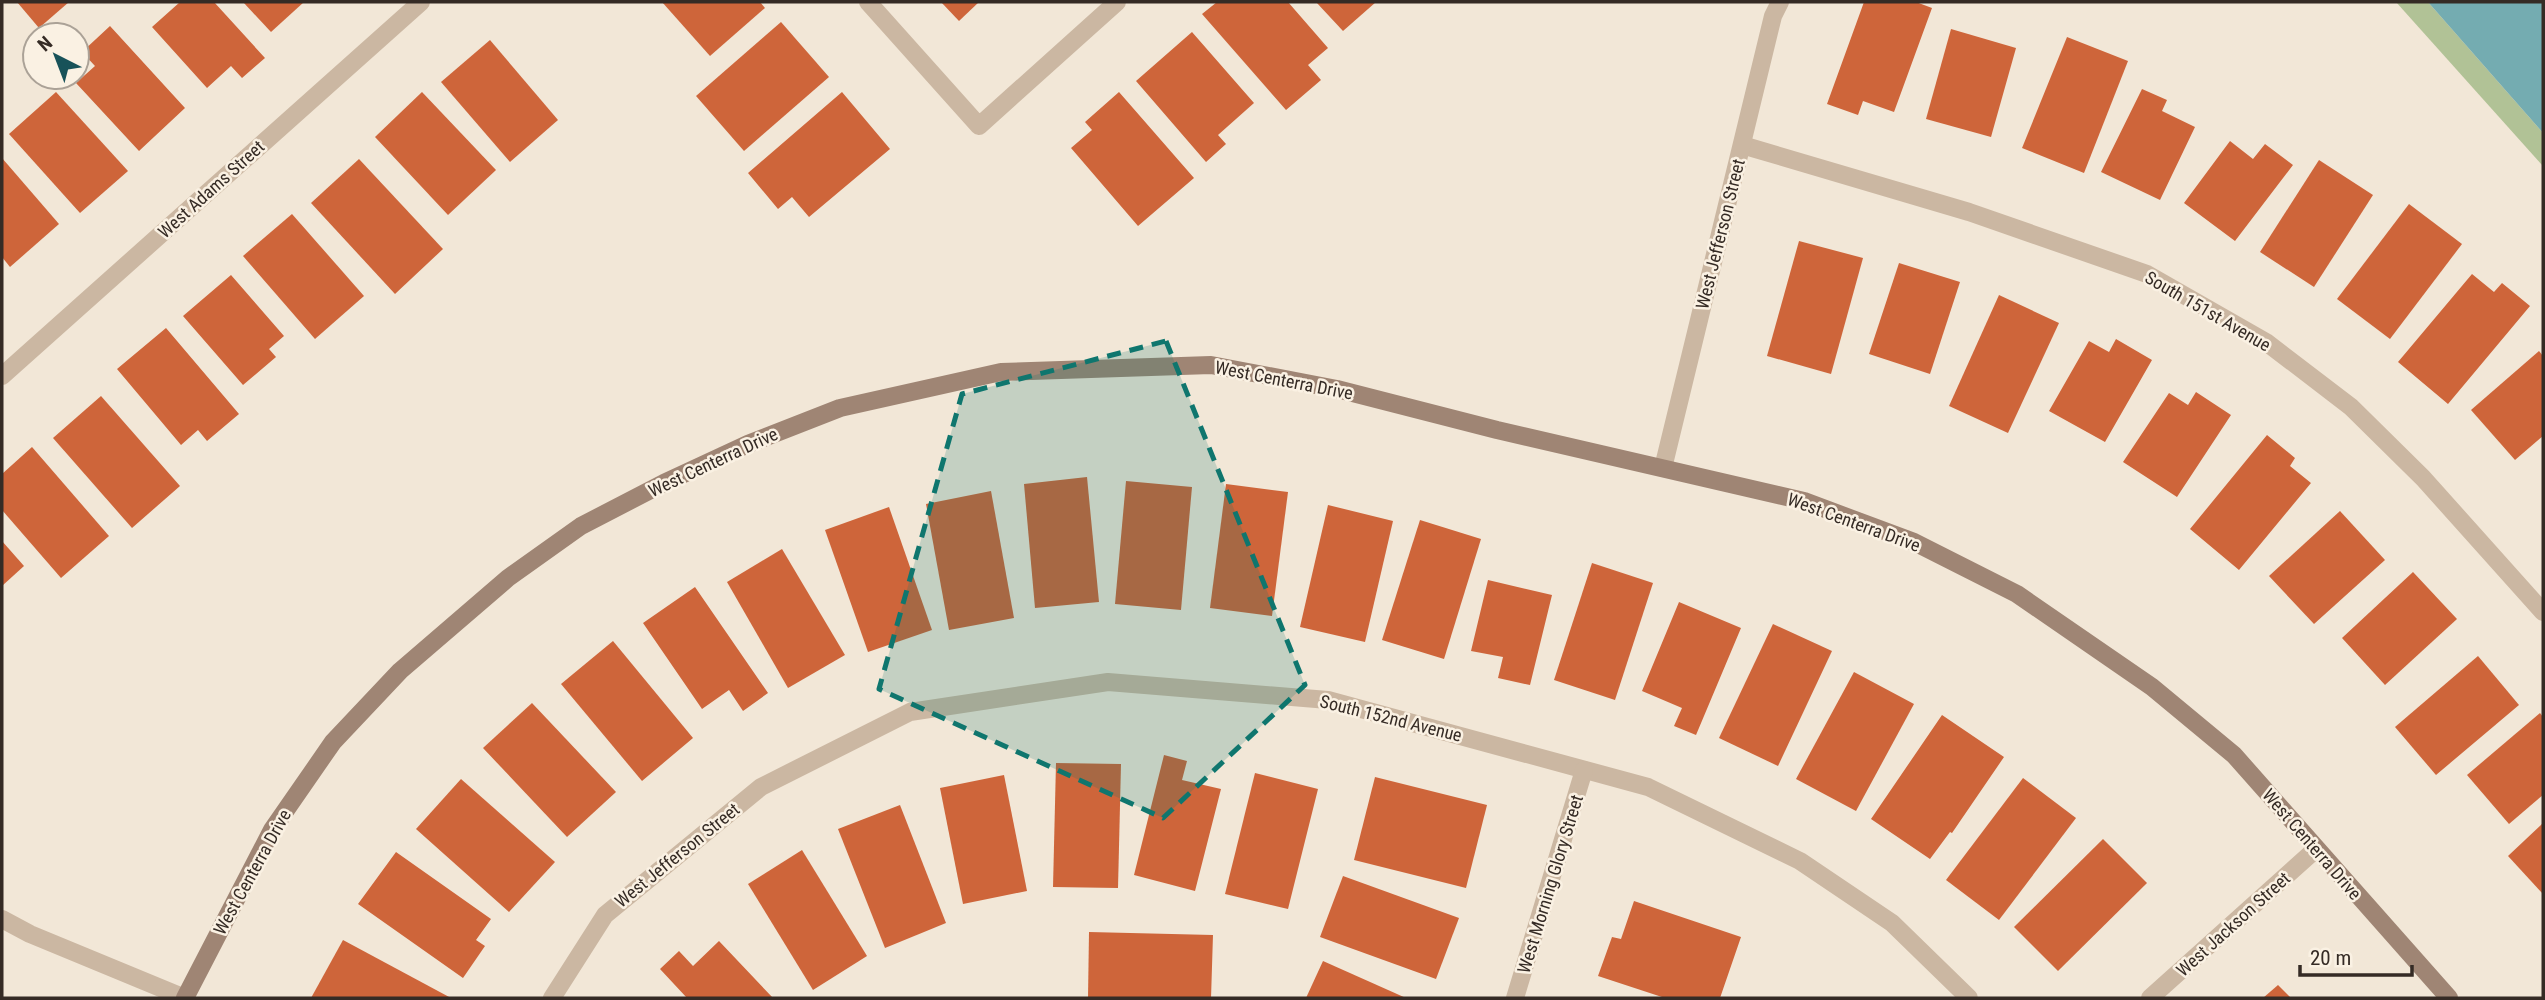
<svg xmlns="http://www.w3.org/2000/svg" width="2545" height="1000" font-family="'Roboto Condensed',sans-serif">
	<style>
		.green { fill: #b1c296 }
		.water { fill: #74acb1 }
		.building { fill: #ce653a }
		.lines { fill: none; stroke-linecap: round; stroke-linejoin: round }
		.street { stroke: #cbb7a2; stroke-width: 18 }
		.secondary { stroke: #9f8574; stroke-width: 18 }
		.marked { fill: #0f766e; fill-opacity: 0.2; stroke: #0f766e; stroke-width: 5; stroke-dasharray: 14 9; stroke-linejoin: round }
		.labels { text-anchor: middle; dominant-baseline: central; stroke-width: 5; stroke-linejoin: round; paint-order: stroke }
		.street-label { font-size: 18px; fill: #352b25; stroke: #faf1e3 }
	</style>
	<rect width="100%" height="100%" fill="#f2e7d7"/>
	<!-- green -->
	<path class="green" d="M2396,2h32l115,131v33z"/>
	<!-- water -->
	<path class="water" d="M2428,2h115v131z"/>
	<!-- building -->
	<g class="building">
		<path d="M17,2h52l-30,26z"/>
		<path d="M180,2h34l51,56 -23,20 -11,-12 -24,22 -55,-61z"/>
		<path d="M243,2h61l-33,30z"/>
		<path d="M662,2h98l5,6 -55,48z"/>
		<path d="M941,2h38l-20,19z"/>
		<path d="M1217,2h71l40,46 -20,17 13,15 -35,30 -84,-96z"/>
		<path d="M1316,2h60l-33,29z"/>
		<path d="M1864,2h52l16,6 -38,104 -31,-11 -5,14 -31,-11z"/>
		<path d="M781,22l48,55 -85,74 -48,-55z"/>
		<path d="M110,26l75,82 -46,43 -63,-68 19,-17 -13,-14z"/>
		<path d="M1951,29l65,19 -25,89 -65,-18z"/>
		<path d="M1192,32l62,71 -36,32 8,9 -20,18 -70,-81z"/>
		<path d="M2067,37l61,24 -44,112 -62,-25z"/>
		<path d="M490,40l68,80 -48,42 -69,-80z"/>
		<path d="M2142,89l25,11 -5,11 33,16 -35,73 -59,-28z"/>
		<path d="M56,92l72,79 -48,42 -71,-79z"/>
		<path d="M422,92l74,78 -48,45 -73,-78z"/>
		<path d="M842,92l48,57 -81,68 -17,-20 -14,12 -30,-36z"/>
		<path d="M1119,92l75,86 -56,48 -67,-78 21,-18 -7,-8z"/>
		<path d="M2230,141l23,18 12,-15 28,21 -58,76 -51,-38z"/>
		<path d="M2,158l57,66 -49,43 -8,-10z"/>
		<path d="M359,159l84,90 -48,45 -84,-91z"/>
		<path d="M2319,160l54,35 -59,92 -54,-35z"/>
		<path d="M2409,204l53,40 -72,95 -53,-40z"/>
		<path d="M292,214l72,82 -49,43 -72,-83z"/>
		<path d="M1799,241l64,17 -32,116 -64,-18z"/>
		<path d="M1899,263l61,19 -30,92 -61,-20z"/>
		<path d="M2472,274l22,18 8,-9 28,23 -82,98 -50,-42z"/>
		<path d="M231,275l53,61 -15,13 7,8 -33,28 -60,-69z"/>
		<path d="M1999,295l60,28 -51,110 -59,-27z"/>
		<path d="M166,328l73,86 -32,27 -9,-11 -17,15 -64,-76z"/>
		<path d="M2116,339l36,21 -47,82 -56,-31 40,-70 20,11z"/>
		<path d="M2539,351l4,5v80l-28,24 -44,-50z"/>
		<path d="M2196,392l35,23 -54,82 -54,-35 46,-69 19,12z"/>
		<path d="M101,396l79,90 -48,42 -79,-90z"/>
		<path d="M2267,435l28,23 -5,8 21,17 -72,87 -49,-41z"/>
		<path d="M32,447l77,89 -48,42 -59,-68v-36z"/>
		<path d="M1087,477l12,125 -64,6 -11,-124z"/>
		<path d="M1126,481l66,6 -11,123 -66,-6z"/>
		<path d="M1226,484l62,8 -16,124 -62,-8z"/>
		<path d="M991,491l23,127 -65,12 -23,-126z"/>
		<path d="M1328,505l65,16 -28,121 -65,-15z"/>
		<path d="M889,507l43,123 -64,22 -43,-122z"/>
		<path d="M2340,511l45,49 -71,64 -45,-48z"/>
		<path d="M1420,520l61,19 -37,120 -62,-19z"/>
		<path d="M2,541l22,25 -22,20z"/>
		<path d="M782,549l63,106 -57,33 -61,-106z"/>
		<path d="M1592,563l61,20 -38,117 -61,-20z"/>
		<path d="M2413,572l44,47 -72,66 -43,-47z"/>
		<path d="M1488,580l64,15 -22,90 -32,-7 5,-21 -32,-6z"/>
		<path d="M695,587l73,106 -25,18 -14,-21 -27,19 -59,-86z"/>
		<path d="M1679,602l62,26 -45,107 -22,-9 8,-18 -40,-17z"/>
		<path d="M1773,624l59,27 -54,115 -59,-28z"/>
		<path d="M613,641l80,97 -51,43 -81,-97z"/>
		<path d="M2478,656l41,49 -83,70 -41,-48z"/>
		<path d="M1854,672l60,32 -58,107 -60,-32z"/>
		<path d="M532,703l84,89 -49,45 -84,-89z"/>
		<path d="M2540,713l3,4v78l-34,29 -42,-49z"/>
		<path d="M1942,715l62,42 -52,76 -2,-1 -20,27 -59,-40z"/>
		<path d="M1164,755l23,6 -5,19 39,9 -26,102 -61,-16z"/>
		<path d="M1056,763l65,1 -3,124 -65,-1z"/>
		<path d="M1255,773l63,16 -30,120 -63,-15z"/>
		<path d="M1004,775l23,116 -64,13 -23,-116z"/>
		<path d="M1375,777l112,28 -21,83 -112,-28z"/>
		<path d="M2023,778l53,40 -77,102 -53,-40z"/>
		<path d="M461,779l94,83 -46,50 -93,-83z"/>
		<path d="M900,805l46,118 -61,25 -47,-119z"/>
		<path d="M2543,823v71l-35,-38z"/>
		<path d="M2103,839l44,44 -89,88 -44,-44z"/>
		<path d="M802,850l65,106 -54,34 -65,-106z"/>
		<path d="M396,852l95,67 -15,21 9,6 -22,32 -105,-74z"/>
		<path d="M1343,876l116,42 -23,61 -116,-42z"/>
		<path d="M1634,901l107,36 -21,61h-55l-67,-22 14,-39 9,2z"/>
		<path d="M1089,932l124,3 -2,63h-123z"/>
		<path d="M343,940l108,58h-140z"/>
		<path d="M719,941l54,57h-86l-27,-29 19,-18 14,15z"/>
		<path d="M1323,961l83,37h-100z"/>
		<path d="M2278,985l13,13h-28z"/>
	</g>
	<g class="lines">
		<!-- street -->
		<g class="street">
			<path d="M868,2l111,124 138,-124"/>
			<path d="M1742,145l227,67 178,62 119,68 85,65 72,71 120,134"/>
			<path d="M2,376l419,-374"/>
			<path d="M1663,468l110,-452 7,-14"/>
			<path d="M2,919l28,15 155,64"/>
			<path d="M552,998l53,-83 156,-128 149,-75 198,-30 220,18 320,87 152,74 92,62 77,75"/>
			<path d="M1515,998l69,-228"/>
			<path d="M2150,998l166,-149"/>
		</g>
		<!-- secondary -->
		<path class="secondary" d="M185,998l87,-168 61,-88 67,-71 108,-93 73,-52 83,-43 84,-39 92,-36 161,-36 210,-7 126,24 160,41 307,71 110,41 103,52 135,93 82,68 215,243"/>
	</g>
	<!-- marked area -->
	<path class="marked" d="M1166,341l139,344 -142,133 -284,-129 83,-295z"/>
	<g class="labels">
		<!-- street labels -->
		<g class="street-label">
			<text transform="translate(211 189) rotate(-42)">West Adams Street</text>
			<text transform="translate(1720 234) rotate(-76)">West Jefferson Street</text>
			<text transform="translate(2208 311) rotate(30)">South 151st Avenue</text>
			<text transform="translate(1284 380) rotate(11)">West Centerra Drive</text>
			<text transform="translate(713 462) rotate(-25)">West Centerra Drive</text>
			<text transform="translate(1854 522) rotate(20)">West Centerra Drive</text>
			<text transform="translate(1391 718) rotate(14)">South 152nd Avenue</text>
			<text transform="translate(2312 844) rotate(49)">West Centerra Drive</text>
			<text transform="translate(677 855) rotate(-39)">West Jefferson Street</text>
			<text transform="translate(252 872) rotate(-61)">West Centerra Drive</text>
			<text transform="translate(1550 884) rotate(-73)">West Morning Glory Street</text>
			<text transform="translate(2233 924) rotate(-42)">West Jackson Street</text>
		</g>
	</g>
	<!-- border -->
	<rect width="2545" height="1000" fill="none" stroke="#352b25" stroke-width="7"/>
	<!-- north arrow -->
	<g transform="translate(56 56) rotate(318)"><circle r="33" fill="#faf1e3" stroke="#aba297" stroke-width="2"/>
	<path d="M0-5L12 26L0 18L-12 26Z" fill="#185259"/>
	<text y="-10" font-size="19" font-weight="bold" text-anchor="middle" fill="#352b25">N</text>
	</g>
	<!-- scale -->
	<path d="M2300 965v10h112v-10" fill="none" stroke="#352b25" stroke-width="3.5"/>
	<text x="2310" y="965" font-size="21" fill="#352b25" stroke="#faf1e3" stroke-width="5" paint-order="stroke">20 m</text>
</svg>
